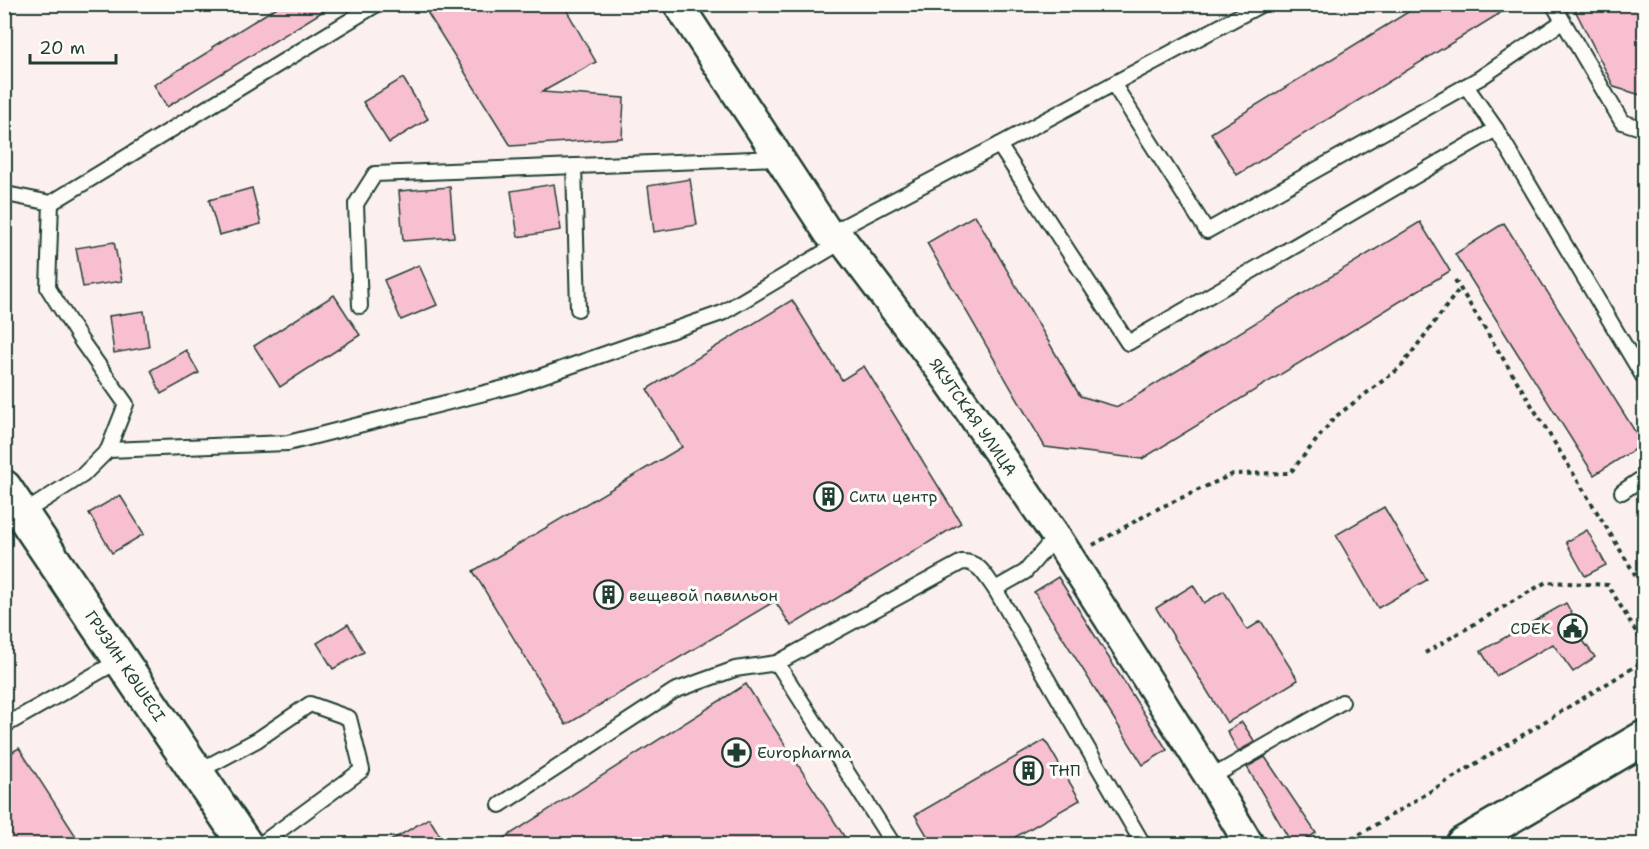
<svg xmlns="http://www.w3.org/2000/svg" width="1649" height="849" font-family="'Shantell Sans',sans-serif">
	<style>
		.building { fill: #f8bfd0; stroke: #1f3d34; stroke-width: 1.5 }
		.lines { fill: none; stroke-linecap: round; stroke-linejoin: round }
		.lane-casing { stroke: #1f3d34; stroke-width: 18 }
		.street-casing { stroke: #1f3d34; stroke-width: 33 }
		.secondary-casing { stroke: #1f3d34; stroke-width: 38 }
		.path { stroke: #1f3d34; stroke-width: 4; stroke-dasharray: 4.5 4.5; stroke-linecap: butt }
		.lane { stroke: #fdfcf7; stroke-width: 14 }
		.street { stroke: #fdfcf7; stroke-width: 28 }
		.secondary { stroke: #fdfcf7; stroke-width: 33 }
		.labels { text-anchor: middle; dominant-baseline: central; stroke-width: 6; stroke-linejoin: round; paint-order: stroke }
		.street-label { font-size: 16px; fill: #1f3d34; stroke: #fdfcf7 }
		.poi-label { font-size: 16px; fill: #1f3d34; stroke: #fdfcf7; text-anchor: start }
	</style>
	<rect width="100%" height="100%" fill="#fcf0ef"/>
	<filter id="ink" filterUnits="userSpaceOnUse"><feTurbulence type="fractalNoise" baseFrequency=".0167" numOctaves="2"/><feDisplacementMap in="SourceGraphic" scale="12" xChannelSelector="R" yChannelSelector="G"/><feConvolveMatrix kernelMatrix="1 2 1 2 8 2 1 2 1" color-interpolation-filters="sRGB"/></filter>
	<g filter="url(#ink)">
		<!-- building -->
		<g class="building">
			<path d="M282,4h53l-168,103 -13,-22 59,-36 -1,-2z"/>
			<path d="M422,4h141l33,58 -54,30 82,6 -2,40 -111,8z"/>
			<path d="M1421,4h94l-278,171 -26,-42z"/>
			<path d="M1572,4h72v92l-30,-9z"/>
			<path d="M403,78l25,41 -39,24 -26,-41z"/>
			<path d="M690,179l7,46 -43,7 -6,-46z"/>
			<path d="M554,184l7,46 -43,7 -7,-46z"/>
			<path d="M450,187l4,50 -51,4 -4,-50z"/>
			<path d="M252,188l9,36 -42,11 -10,-35z"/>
			<path d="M975,215l105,181 38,11 302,-185 30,49 -308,188 -97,-12 -118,-204z"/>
			<path d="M1504,223l139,221 -49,31 -139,-221z"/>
			<path d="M114,242l8,39 -39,6 -7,-39z"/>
			<path d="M419,265l18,40 -36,15 -17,-40z"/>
			<path d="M334,295l26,40 -80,52 -26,-41z"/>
			<path d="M792,300l50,80 22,-14 97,157 -170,103 -16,-25 -209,124 -93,-154 209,-124 -35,-58z"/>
			<path d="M144,311l5,36 -35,6 -5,-37z"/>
			<path d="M186,350l13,23 -38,21 -10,-24z"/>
			<path d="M120,495l24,39 -32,19 -23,-40z"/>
			<path d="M1384,507l43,73 -49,28 -42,-73z"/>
			<path d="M1587,530l19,35 -21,11 -19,-34z"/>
			<path d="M1058,577l109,173 -24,15 -109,-173z"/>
			<path d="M1193,585l11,18 20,-12 23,39 14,-9 37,59 -71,43 -71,-115z"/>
			<path d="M1566,603l14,26 -4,2 19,26 -22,15 -20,-28 -57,32 -15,-25z"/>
			<path d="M348,624l16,28 -31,17 -16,-26z"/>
			<path d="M746,684l103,160h-354z"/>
			<path d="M1242,722l13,20 -17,9 -11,-20z"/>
			<path d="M1045,740l35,60 -77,44h-71l-17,-29z"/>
			<path d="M19,748l62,96h-77v-87z"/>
			<path d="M1265,757l51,76 -18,11h-6l-45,-77z"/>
			<path d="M429,818l16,26h-60z"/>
		</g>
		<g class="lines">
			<defs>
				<g id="lane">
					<path d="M1553,4l69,118 22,7"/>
					<path d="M1114,85l93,146 273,-153 82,-56"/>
					<path d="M1466,86l30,43"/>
					<path d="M999,145l263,-141"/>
					<path d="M574,166l4,143"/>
					<path d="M4,191l2,3 45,9 326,-199"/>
					<path d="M829,234l170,-89 129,198 368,-214 148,249"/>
					<path d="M360,306l-4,-102 19,-30 404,-16"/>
					<path d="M108,450l180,-7 228,-58 206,-72 121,-72"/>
					<path d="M1622,492l22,-15"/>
					<path d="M22,514l61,-39 25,-25 18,-46 -44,-62 -34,-54 3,-85"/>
					<path d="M995,589l30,-17 31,-36"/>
					<path d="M777,663l185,-101c17,-1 24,15 33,27l148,255"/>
					<path d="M4,726l116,-66"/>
					<path d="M197,772l60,-32 53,-36 39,14 13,52 -101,74"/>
					<path d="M1210,778l132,-76"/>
					<path d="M500,805l174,-114 61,-22 42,-6 116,181"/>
				</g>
				<path id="street" d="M678,4l151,230 14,7 105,139 108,156 154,242 39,66"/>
				<g id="secondary">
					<path d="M4,487l241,357"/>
					<path d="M1463,844l181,-106"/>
				</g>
			</defs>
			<!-- lane casing -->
			<use href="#lane" class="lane-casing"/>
			<!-- street casing -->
			<use href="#street" class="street-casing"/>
			<!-- secondary casing -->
			<use href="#secondary" class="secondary-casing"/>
			<!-- path -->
			<g class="path">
				<path d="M1455,280l189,309"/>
				<path d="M1093,545l62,-35 78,-36 57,-1 45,-56 66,-50 59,-79"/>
				<path d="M1425,653l121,-71 62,3 36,60"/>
				<path d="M1344,844l300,-183"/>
			</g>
			<!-- lane -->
			<use href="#lane" class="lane"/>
			<!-- street -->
			<use href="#street" class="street"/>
			<!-- secondary -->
			<use href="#secondary" class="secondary"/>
		</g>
	</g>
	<!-- icons -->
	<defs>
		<symbol id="building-ring" viewBox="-11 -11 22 22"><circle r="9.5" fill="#fdfcf7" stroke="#1f3d34" stroke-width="1.5"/><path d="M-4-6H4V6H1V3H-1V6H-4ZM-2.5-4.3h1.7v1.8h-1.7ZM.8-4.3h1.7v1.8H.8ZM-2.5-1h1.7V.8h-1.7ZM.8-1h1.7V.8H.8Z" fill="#1f3d34"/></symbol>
		<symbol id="civic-ring" viewBox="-11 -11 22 22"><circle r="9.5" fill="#fdfcf7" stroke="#1f3d34" stroke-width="1.5"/><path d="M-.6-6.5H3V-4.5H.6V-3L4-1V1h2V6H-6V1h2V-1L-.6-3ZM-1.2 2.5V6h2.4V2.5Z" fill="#1f3d34"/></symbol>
		<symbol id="pharmacy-ring" viewBox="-11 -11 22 22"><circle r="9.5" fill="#fdfcf7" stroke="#1f3d34" stroke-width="1.5"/><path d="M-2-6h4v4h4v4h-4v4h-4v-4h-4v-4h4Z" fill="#1f3d34"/></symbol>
	</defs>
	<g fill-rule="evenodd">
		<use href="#building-ring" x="812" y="480" width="33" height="33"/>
		<use href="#building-ring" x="592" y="578" width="33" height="33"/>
		<use href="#civic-ring" x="1556" y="612" width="33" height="33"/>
		<use href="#pharmacy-ring" x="720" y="736" width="33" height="33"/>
		<use href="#building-ring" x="1012" y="754" width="33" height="33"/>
	</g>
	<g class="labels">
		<!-- street labels -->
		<g class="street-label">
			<text transform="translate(973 417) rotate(55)">ЯКУТСКАЯ УЛИЦА</text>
			<text transform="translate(125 666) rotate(56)">ГРУЗИН КӨШЕСІ</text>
		</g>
		<!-- poi labels -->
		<g class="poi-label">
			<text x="849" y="496">Сити центр</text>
			<text x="629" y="595">вещевой павильон</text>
			<text x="1551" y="628" text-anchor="end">CDEK</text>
			<text x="757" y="752">Europharma</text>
			<text x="1049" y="770">ТНП</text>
		</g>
	</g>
	<!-- margin -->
	<rect width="1649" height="849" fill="none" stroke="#fdfcf7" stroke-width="24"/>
	<rect x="12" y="12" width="1625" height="825" fill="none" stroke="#1f3d34" stroke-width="2" filter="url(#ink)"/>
	<!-- scale -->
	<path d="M30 54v9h86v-9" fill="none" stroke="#1f3d34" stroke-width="3"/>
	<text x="39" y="54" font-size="18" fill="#1f3d34" stroke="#fdfcf7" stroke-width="4.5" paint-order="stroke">20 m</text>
</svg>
